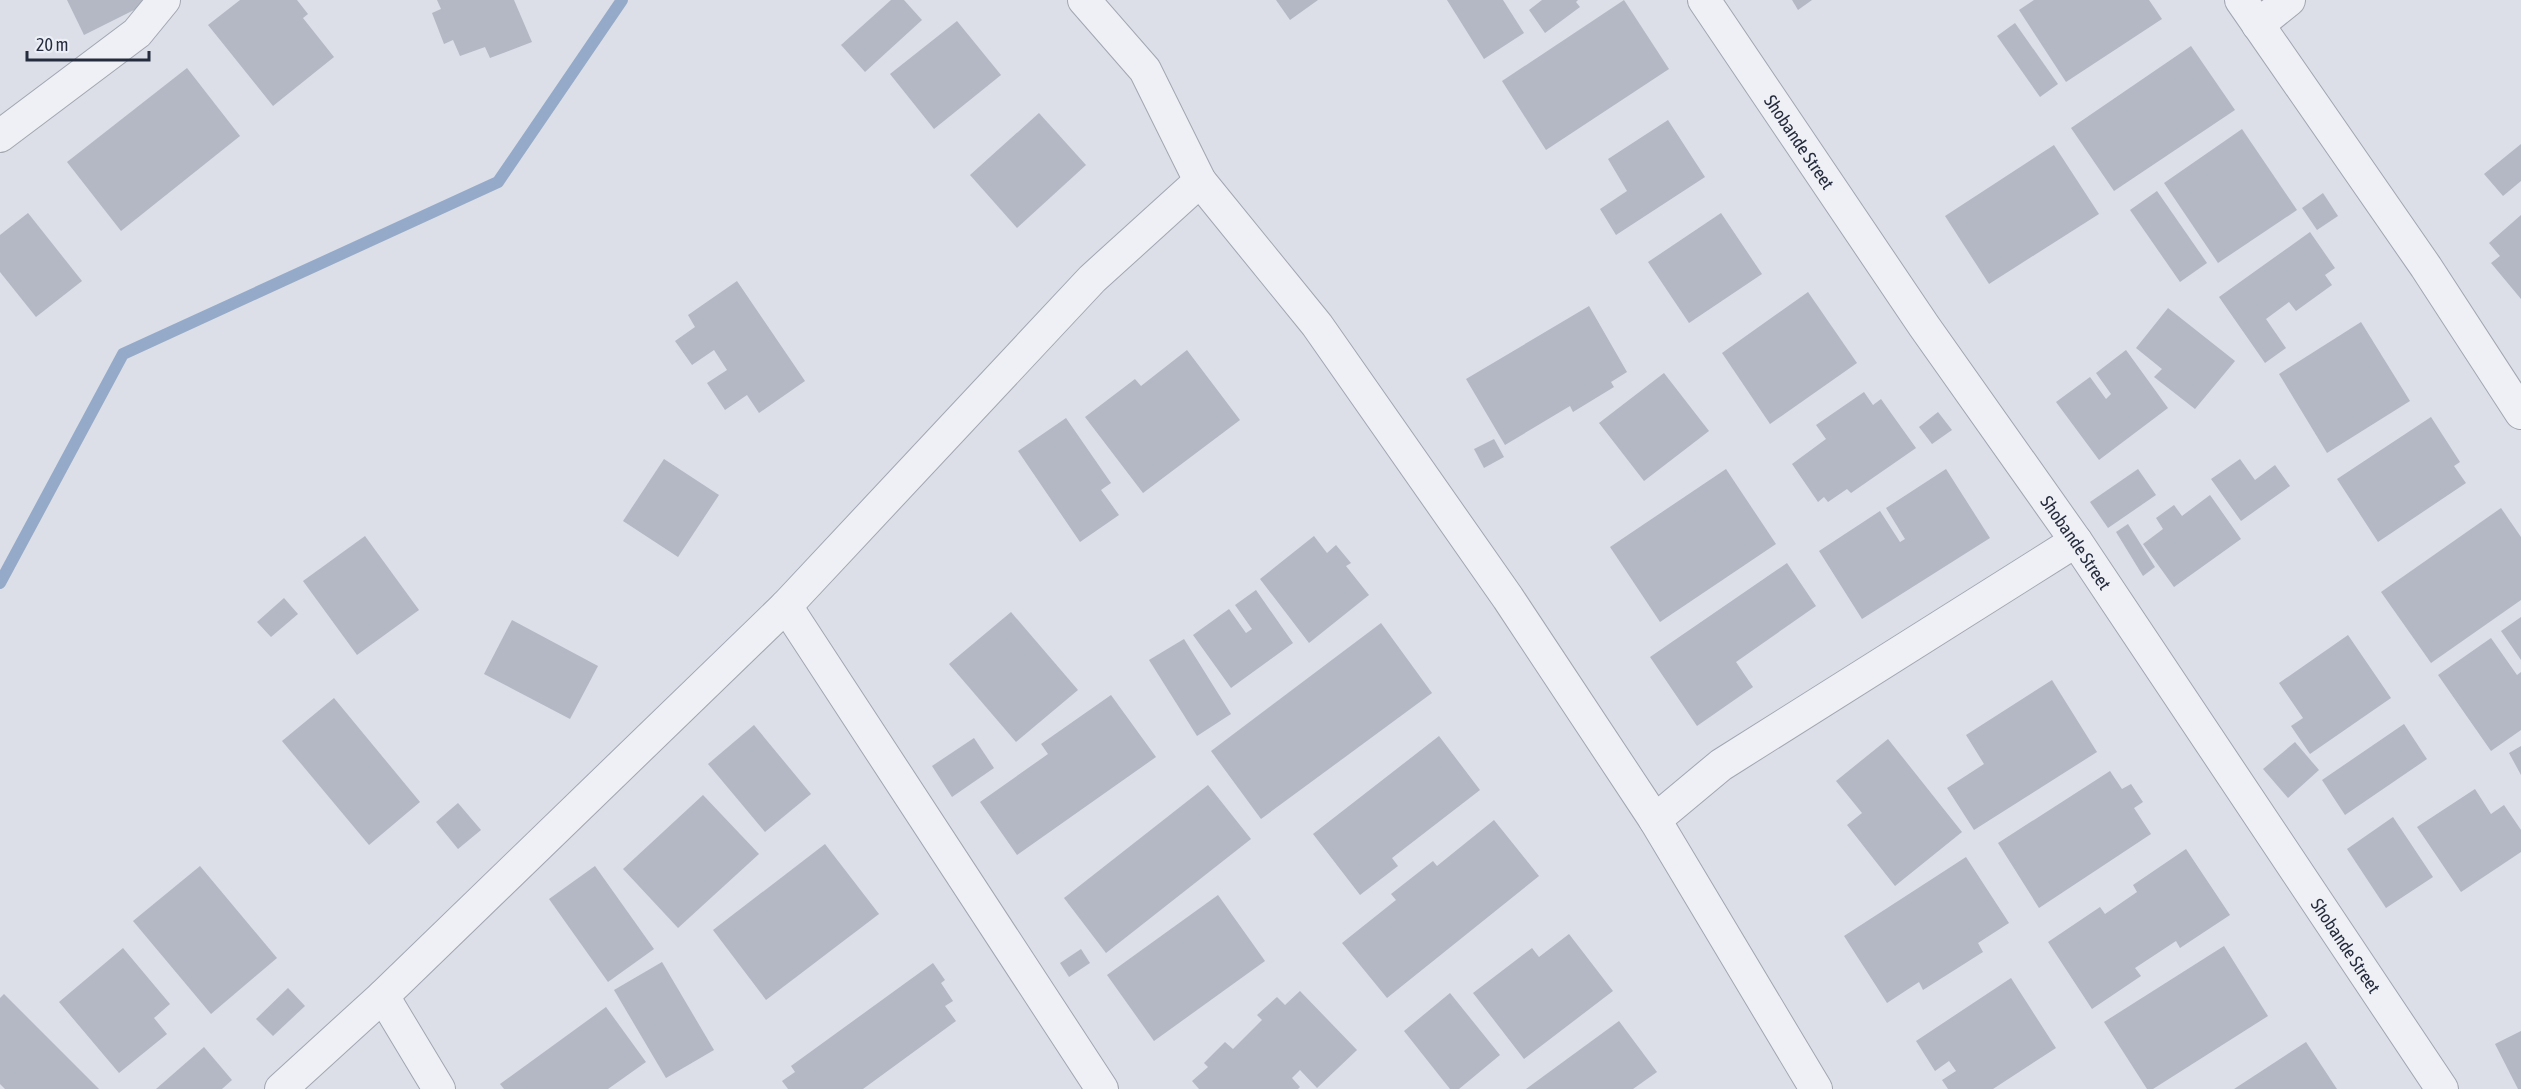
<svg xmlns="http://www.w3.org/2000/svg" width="2521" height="1089" font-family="'Asap Condensed',sans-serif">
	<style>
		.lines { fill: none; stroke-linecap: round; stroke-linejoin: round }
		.stream { stroke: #95aac9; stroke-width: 12 }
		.building { fill: #b3b8c4 }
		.street-casing { stroke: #a1a6b1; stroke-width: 34 }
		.street { stroke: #eff0f5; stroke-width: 32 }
		.labels { text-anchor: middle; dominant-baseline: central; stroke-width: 5; stroke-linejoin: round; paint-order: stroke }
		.street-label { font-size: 18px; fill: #252c3e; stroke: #ebeef5 }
	</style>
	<rect width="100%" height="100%" fill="#dcdfe7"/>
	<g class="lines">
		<!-- stream -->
		<path class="stream" d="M0,583l123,-229 375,-172 124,-182"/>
	</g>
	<!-- building -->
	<g class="building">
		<path d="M67,0h87l-70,35z"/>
		<path d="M240,0h57l11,14 -5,4 31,39 -61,49 -65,-81z"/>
		<path d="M437,0h77l18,42 -42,16 -5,-11 -25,9 -7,-16 -9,4 -12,-31 9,-4z"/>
		<path d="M891,0h13l18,20 -57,52 -24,-27z"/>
		<path d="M1276,0h42l-28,20z"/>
		<path d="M1447,0h56l21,33 -40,26z"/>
		<path d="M1542,0h36l-2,2 4,5 -35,26 -16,-23z"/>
		<path d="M1624,0l45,69 -123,81 -44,-69z"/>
		<path d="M1792,0h20l-14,10z"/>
		<path d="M2034,0h115l13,19 -96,63 -47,-72z"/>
		<path d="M957,21l44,54 -67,54 -44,-55z"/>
		<path d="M2015,23l43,61 -18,13 -43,-61z"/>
		<path d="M2191,46l44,64 -121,81 -43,-63z"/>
		<path d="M187,68l53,68 -119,95 -54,-69z"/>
		<path d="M1039,113l47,52 -69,63 -47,-53z"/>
		<path d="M1668,120l37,57 -89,58 -16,-26 27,-18 -19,-32z"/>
		<path d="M2242,129l55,81 -79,53 -54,-80z"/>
		<path d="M2521,144v37l-18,15 -19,-22z"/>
		<path d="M2054,145l45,69 -110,70 -44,-68z"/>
		<path d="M2157,191l50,72 -27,19 -50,-72z"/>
		<path d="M2323,193l15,23 -21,14 -15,-22z"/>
		<path d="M28,213l54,68 -46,36 -36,-45v-37z"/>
		<path d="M1721,213l41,61 -73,49 -41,-61z"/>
		<path d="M2521,215v84l-30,-36 9,-7 -11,-13z"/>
		<path d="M2310,232l25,36 -10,7 7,10 -36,26 -7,-9 -23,17 20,29 -21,15 -46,-66z"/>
		<path d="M737,281l68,100 -46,32 -12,-18 -22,15 -18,-27 20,-13 -13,-20 -22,15 -17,-24 20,-14 -7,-12z"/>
		<path d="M1808,292l49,71 -87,61 -48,-71z"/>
		<path d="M1589,306l38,66 -16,10 3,5 -41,25 -3,-6 -65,39 -39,-66z"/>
		<path d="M2168,308l67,53 -40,48 -41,-32 8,-8 -26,-21z"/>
		<path d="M2361,322l49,79 -83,52 -48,-79z"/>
		<path d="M1187,350l53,70 -97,73 -58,-76 50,-38 6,7z"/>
		<path d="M2126,350l42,58 -69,52 -43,-58 34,-25 16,22 5,-5 -15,-21z"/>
		<path d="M1664,373l45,58 -65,50 -45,-58z"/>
		<path d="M1864,392l9,13 8,-6 35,49 -65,45 -4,-4 -19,13 -4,-5 -6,5 -26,-38 34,-25 -10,-14z"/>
		<path d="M1938,412l14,18 -20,14 -13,-17z"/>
		<path d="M2431,417l29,45 -6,4 12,17 -88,59 -41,-63z"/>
		<path d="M1066,418l45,65 -10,7 18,25 -39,27 -62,-91z"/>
		<path d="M1494,439l10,18 -20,11 -10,-19z"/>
		<path d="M664,459l55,36 -41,62 -55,-36z"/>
		<path d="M2240,459l15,21 20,-15 15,21 -49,35 -30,-42z"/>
		<path d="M1726,469l50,75 -116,78 -50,-75z"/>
		<path d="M1946,469l44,69 -128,81 -43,-68 61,-40 20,31 5,-3 -19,-31z"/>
		<path d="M2138,469l18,26 -48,33 -18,-26z"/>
		<path d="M2210,495l31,44 -67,48 -31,-43 20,-15 -7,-11 18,-13 8,11z"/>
		<path d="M2501,508l20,29v63l-90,63 -50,-71z"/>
		<path d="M2128,524l27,43 -12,9 -27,-44z"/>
		<path d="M365,536l54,74 -62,45 -54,-74z"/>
		<path d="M1314,536l13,17 9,-8 15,18 -5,3 23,29 -60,48 -49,-64z"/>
		<path d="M1787,563l29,43 -80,56 17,25 -56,39 -47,-69z"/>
		<path d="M1256,590l37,53 -62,45 -38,-53 36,-26 17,24 6,-4 -17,-24z"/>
		<path d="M284,598l14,16 -27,23 -14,-15z"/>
		<path d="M1011,612l67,78 -62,52 -67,-78z"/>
		<path d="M2521,617v43l-20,-29z"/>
		<path d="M512,620l86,46 -28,53 -86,-45z"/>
		<path d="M1381,623l51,70 -171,126 -50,-68z"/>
		<path d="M2348,635l43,63 -81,56 -19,-28 12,-8 -24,-35z"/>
		<path d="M2491,638l26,37 4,-3v58l-30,21 -53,-76z"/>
		<path d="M1184,639l47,75 -34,22 -48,-76z"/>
		<path d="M2052,680l45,72 -123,78 -27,-42 37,-24 -18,-29z"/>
		<path d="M1111,695l45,62 -139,98 -37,-53 68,-48 -7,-10z"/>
		<path d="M334,698l86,104 -51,43 -87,-104z"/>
		<path d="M2404,724l23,35 -82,56 -23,-35z"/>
		<path d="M754,725l57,69 -46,38 -57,-68z"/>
		<path d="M1439,736l41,54 -88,68 6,8 -38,29 -47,-61z"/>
		<path d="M974,738l20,30 -42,29 -20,-31z"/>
		<path d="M1888,739l74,93 -67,54 -48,-61 15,-12 -26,-32z"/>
		<path d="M2295,742l24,28 -31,28 -25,-29z"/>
		<path d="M2521,746v29l-12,-22z"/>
		<path d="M2110,771l12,18 9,-5 12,18 -9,6 17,26 -112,74 -41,-65z"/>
		<path d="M1208,785l43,54 -145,114 -42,-55z"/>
		<path d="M2475,789l16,25 13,-9 17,25v22l-60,40 -44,-65z"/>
		<path d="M703,795l56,59 -81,74 -55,-59z"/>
		<path d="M458,803l23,27 -23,19 -22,-27z"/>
		<path d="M2393,817l40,60 -47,31 -39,-59z"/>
		<path d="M1494,820l45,56 -152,122 -45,-55 54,-43 -5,-6 42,-33 4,5z"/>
		<path d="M825,844l54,70 -113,86 -53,-70z"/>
		<path d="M2186,849l44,66 -50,33 -4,-7 -41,27 6,8 -49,33 -44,-67 52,-35 5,7 32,-22 -4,-7z"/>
		<path d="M1966,857l43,66 -31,20 5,9 -60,38 -4,-8 -32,21 -43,-67z"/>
		<path d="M200,866l77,92 -66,56 -78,-93z"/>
		<path d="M595,866l59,83 -46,33 -59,-83z"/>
		<path d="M1218,895l47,66 -111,80 -47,-66z"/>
		<path d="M1569,934l44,57 -89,68 -51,-66 59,-45 7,9z"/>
		<path d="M2224,946l44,70 -115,73h-6l-43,-67z"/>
		<path d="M123,948l47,56 -16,14 13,16 -48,39 -60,-71z"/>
		<path d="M1081,949l9,14 -21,14 -9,-14z"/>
		<path d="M662,962l52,88 -48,28 -52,-88z"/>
		<path d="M933,963l12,17 -4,3 12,18 -8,5 11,15 -93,68h-75l-6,-8 13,-9 -4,-6z"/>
		<path d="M2011,978l45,70 -63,41h-45l-6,-9 14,-9 -7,-10 -14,10 -19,-30z"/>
		<path d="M288,988l17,18 -32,30 -17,-17z"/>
		<path d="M1300,991l57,59 -40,38 -17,-18 -8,8 8,9 -2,2h-99l-7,-8 16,-14 -4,-4 21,-21 8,7 29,-29 -5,-5 20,-18 8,8z"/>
		<path d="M1450,993l50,62 -41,34h-9l-46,-58z"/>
		<path d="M4,994l95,95h-94l-5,-5v-86z"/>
		<path d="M606,1007l40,55 -38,27h-104l-4,-5z"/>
		<path d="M1619,1021l38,51 -24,17h-107z"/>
		<path d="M2521,1031v58h-3l-23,-45z"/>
		<path d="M2306,1042l31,47h-103z"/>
		<path d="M204,1047l28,33 -10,9h-66z"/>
	</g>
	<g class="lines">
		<defs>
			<g id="street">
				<path d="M1084,0l61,70 55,111 117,144 191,273 147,222 161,269"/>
				<path id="s1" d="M1704,0l220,326 152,215 366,548"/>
				<path d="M2241,0l185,267 95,146"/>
				<path d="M2258,25l31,-25"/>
				<path d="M0,136l137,-103 27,-33"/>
				<path d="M786,606l316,483"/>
				<path d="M1655,820l66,-55 355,-224"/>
				<path d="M383,996l56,93"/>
				<path d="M281,1089l102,-93 403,-390 306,-327 108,-98"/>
			</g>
		</defs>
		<!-- street casing -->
		<use href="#street" class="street-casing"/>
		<!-- street -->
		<use href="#street" class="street"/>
	</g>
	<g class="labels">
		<!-- street labels -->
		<g class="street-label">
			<text stroke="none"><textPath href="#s1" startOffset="171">Shobande Street</textPath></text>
			<text stroke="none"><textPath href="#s1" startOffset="658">Shobande Street</textPath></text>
			<text stroke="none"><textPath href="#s1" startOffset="1143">Shobande Street</textPath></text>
		</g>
	</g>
	<!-- scale -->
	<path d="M27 51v9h122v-9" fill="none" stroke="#252c3e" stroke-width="3"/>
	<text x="36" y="51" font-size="18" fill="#252c3e" stroke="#ebeef5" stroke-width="4.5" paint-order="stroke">20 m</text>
</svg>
